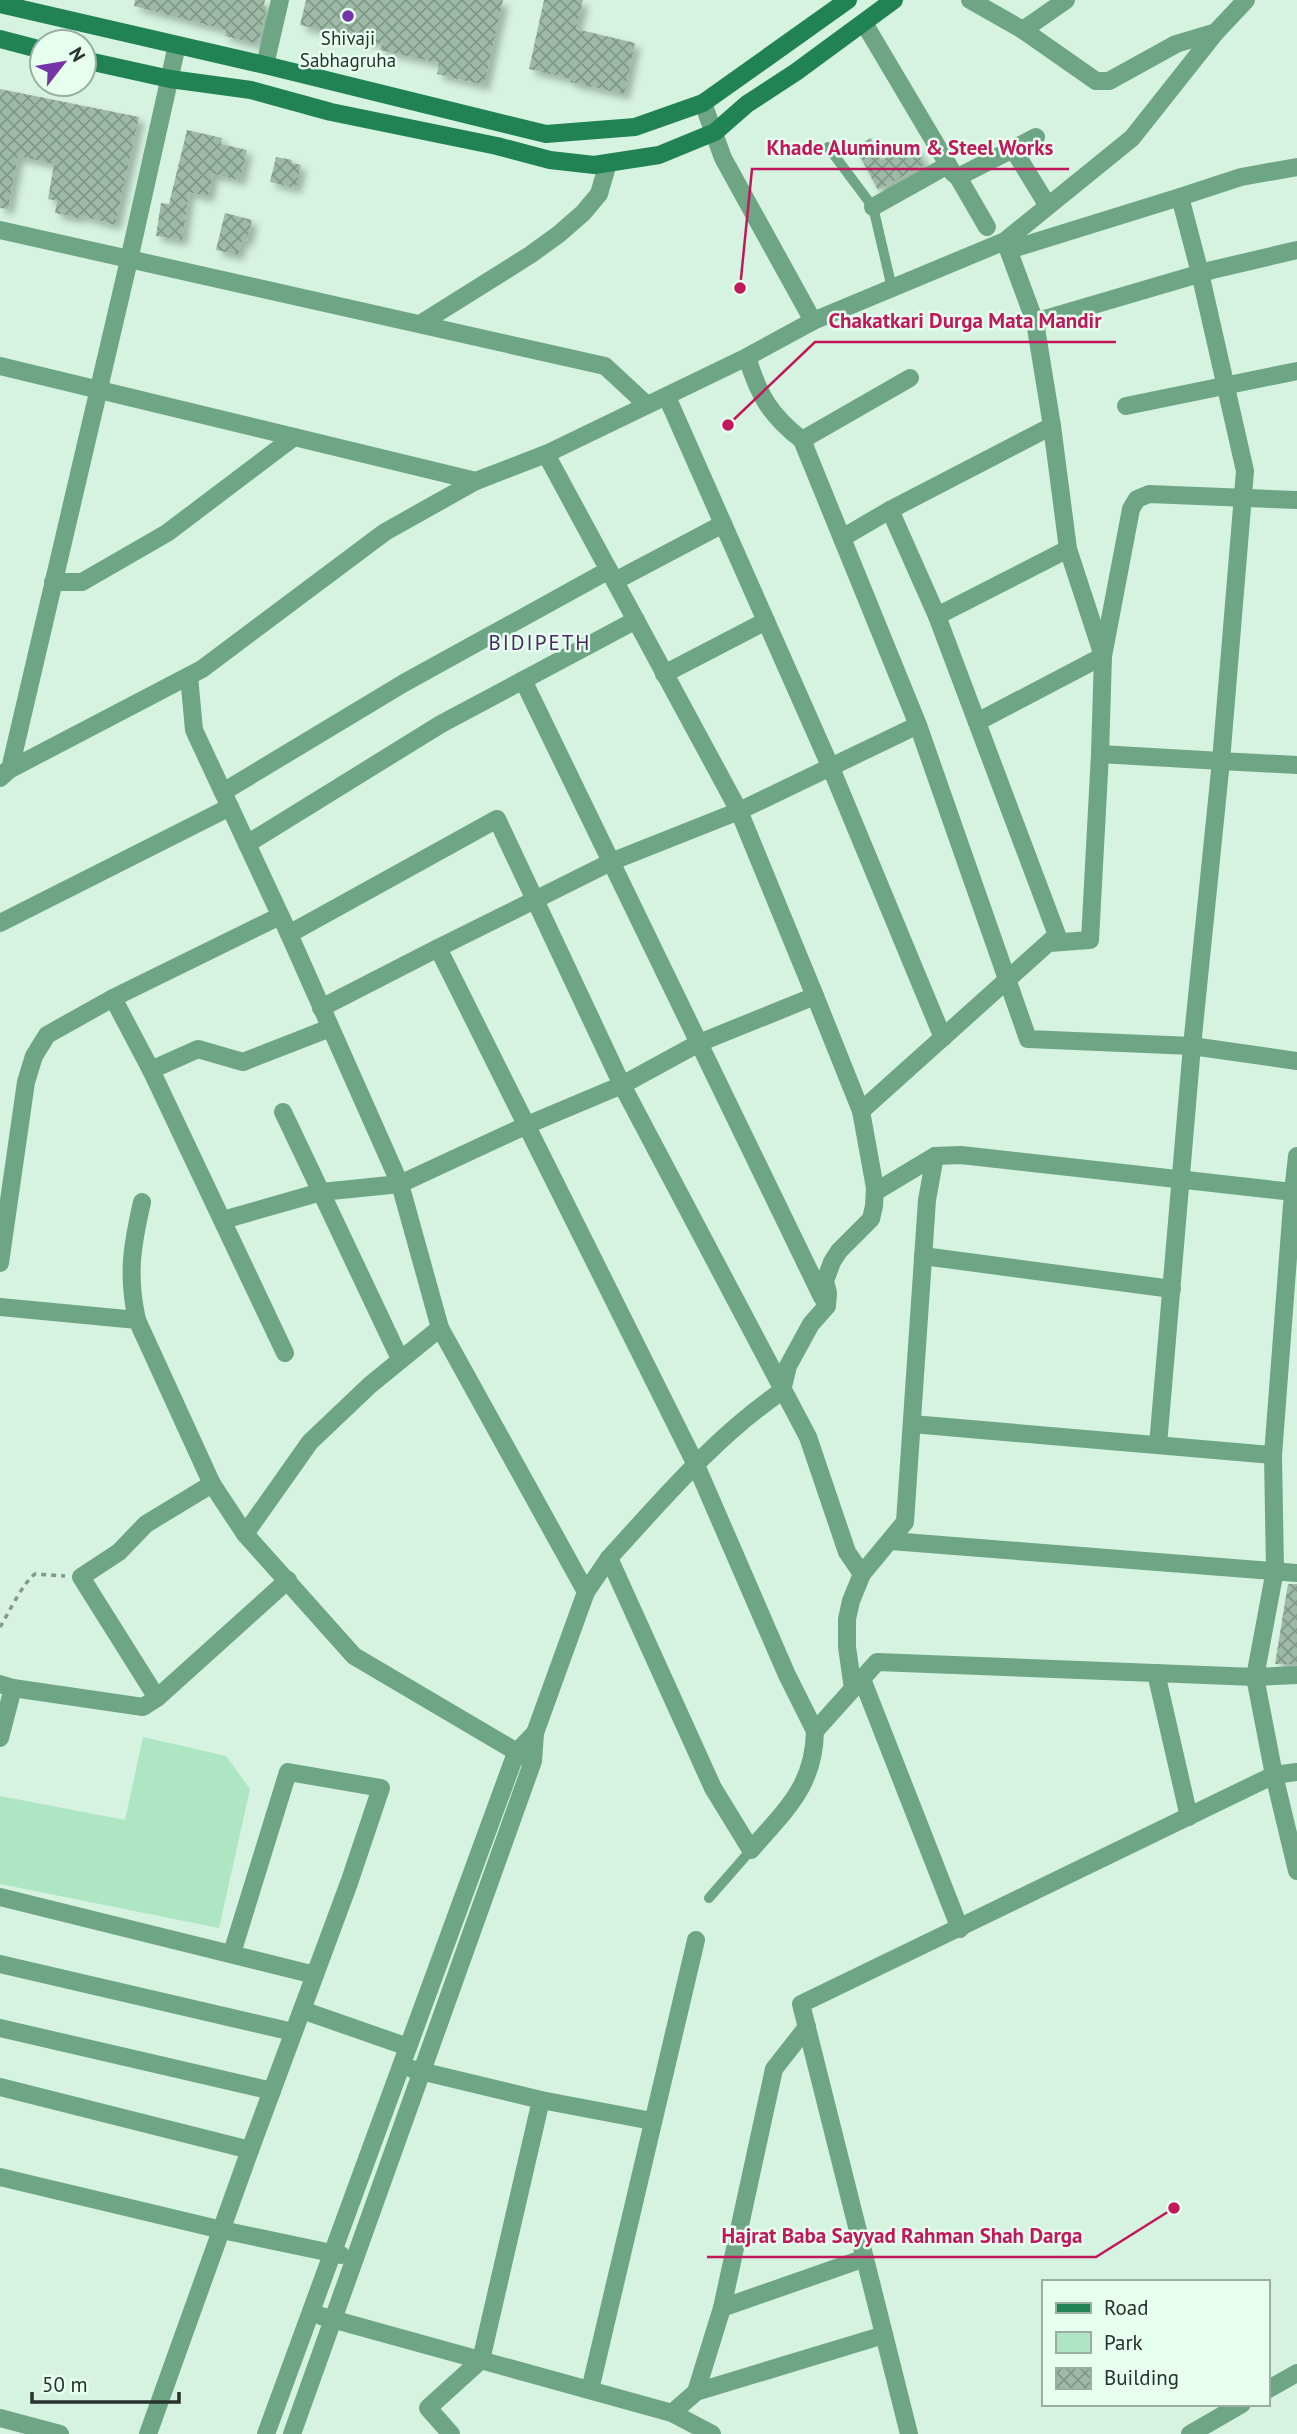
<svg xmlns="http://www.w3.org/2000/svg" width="1297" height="2434" font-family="'PT Sans',sans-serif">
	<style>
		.green { fill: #aee6c4 }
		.building { fill: url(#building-cross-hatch); filter: url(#shadow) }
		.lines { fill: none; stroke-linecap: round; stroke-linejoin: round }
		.path { stroke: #84998c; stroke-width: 3.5; stroke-dasharray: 5 5; stroke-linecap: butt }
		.service { stroke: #6ea584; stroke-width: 10 }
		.minor { stroke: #6ea584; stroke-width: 18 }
		.secondary { stroke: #218253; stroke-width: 18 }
		.poi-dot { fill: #7734a8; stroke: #e6ffef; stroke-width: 2.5 }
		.labels { text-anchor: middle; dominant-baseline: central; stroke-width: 5; stroke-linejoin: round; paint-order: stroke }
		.poi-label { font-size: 19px; fill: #26322b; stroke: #e6ffef }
		.neighbourhood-label { font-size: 21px; letter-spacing: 2px; fill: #492a63; stroke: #e6ffef }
		.leader { fill: none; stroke: #c2185b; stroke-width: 2.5 }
		.callout-dot { fill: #c2185b; stroke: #e6ffef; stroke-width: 2.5 }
		.callout-label { font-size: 21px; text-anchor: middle; font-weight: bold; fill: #c2185b; stroke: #e6ffef; stroke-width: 5; stroke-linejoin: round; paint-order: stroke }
	</style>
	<defs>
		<pattern id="building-cross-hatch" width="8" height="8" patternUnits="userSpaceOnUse" patternTransform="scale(1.75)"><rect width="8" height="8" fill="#9dbaa7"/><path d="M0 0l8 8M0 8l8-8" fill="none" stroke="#809888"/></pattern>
		<filter id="shadow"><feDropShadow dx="5.5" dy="5.5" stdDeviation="3.5" flood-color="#0004"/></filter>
	</defs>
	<rect width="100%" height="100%" fill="#d5f3e0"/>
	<!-- green -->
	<path class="green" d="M143,1737l83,19 24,33 -31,139 -219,-44v-88l125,24z"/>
	<!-- building -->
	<g class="building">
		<path d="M135,0h130l-1,6 3,1 -9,37 -33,-8 1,-6 -92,-24z"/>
		<path d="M306,0h197l-19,85 -47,-11 2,-11 -59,-13 2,-6 -82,-19z"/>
		<path d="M544,0h39l-7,29 59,14 -11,51 -54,-12 1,-3 -42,-10z"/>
		<path d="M0,89l139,28 -24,108 -36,-10 -1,3 -23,-5 2,-12 -9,-2 6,-35 -36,-8 -10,53 -8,-1z"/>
		<path d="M187,130l35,8 -1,6 26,6 -7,30 -27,-6 -5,23 -19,-5 -7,48 -26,-4 5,-33 8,1z"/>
		<path d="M871,138l10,22 33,-15 11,19 -47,26 -23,-43z"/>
		<path d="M276,157l16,3v3l9,2 -5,23 -26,-6z"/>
		<path d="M225,213l27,7 -5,21 -5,-1 -4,15 -22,-5z"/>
		<path d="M1288,1584h9v80h-22z"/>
	</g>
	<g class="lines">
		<!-- path -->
		<path class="path" d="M0,1627c10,-16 22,-43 35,-53l30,2"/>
		<!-- service -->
		<g class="service">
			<path d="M828,147l45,60 19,81"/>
			<path d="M709,1898l42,-48"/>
		</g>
		<!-- minor -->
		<g class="minor">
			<path d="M970,0l53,30 73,51h13l67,-37 40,-12"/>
			<path d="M864,23l89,150 5,4 55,-28 35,57"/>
			<path d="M1023,30l43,-30"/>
			<path d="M265,65l15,-65"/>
			<path d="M703,103l20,55 90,163 192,-80 30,81 177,-52 85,-20"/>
			<path d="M1013,149l23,-12"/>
			<path d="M958,177l29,50"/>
			<path d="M1180,197l61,-20 56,-10"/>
			<path d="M873,207l75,-42"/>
			<path d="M0,230l605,136 42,39"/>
			<path d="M1005,241l127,-103 84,-106 30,-32"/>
			<path d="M1009,250l171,-53 20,76 45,198 -24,290 76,4"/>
			<path d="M420,324l110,-69 29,-21 24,-21 16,-19 9,-31"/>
			<path d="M747,357c12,39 23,58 55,83l116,285 -179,86 -126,50 -175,87 258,517 91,210 28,56"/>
			<path d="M0,366l476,115 70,-27 201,-97 66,-36"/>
			<path d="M667,397l164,371 112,270"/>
			<path d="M1126,406l171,-35"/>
			<path d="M802,440l108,-62"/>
			<path d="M546,454l193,357 76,185"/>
			<path d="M890,510l47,106 131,-67 -16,-123"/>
			<path d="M842,538l48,-28 162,-84 -17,-104"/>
			<path d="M615,581l108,-57"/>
			<path d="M53,582h29l85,-49 127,-96"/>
			<path d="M664,674l102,-53"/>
			<path d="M189,676l5,54 95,204 111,250 40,144 146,264 -51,141 -2,28 -241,673"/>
			<path d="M523,680l299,617"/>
			<path d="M977,722l126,-66 28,-147 6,-10 12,-5 148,6"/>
			<path d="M918,725l110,314 164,7 29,-285 -121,-7"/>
			<path d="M3,773l199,-104 183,-137 91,-51"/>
			<path d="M0,778l10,-9 119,-509 48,-215"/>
			<path d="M223,792l181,-109 205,-113"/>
			<path d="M247,844l194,-120 195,-104"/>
			<path d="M0,923l230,-116"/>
			<path d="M289,934l208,-115 125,266 186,352 39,115 15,22"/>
			<path d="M1049,943l41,-3 10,-186 3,-98 -35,-107"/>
			<path d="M113,998l38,72"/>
			<path d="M321,1008l117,-60"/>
			<path d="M861,1111l196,-176 -120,-319"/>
			<path d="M875,1192l60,-36"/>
			<path d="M1293,1192l4,-36"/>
			<path d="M223,1220l98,-28 -38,-80"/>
			<path d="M923,1256l249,33"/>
			<path d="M0,1263l26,-181 8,-26 13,-21 66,-37 167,-82"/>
			<path d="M0,1307l137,13 75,164 33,50 65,-92 60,-57 70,-57"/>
			<path d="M137,1320c-10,-45 -5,-74 5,-118"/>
			<path d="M285,1353l-134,-283 47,-21 45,13 87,-34"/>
			<path d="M400,1359l-79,-167 79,-8 127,-59 95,-40 77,-42 116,-47 46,115 14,77 -1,18 -3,13 -32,32 -7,11 -7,19 3,12 -1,13 -16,18 -23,42 -6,25c-66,45 -119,108 -173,167"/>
			<path d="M912,1424l361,31"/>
			<path d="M1158,1445l34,-399 105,15"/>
			<path d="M245,1534l109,122 173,102"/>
			<path d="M891,1541l406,32"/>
			<path d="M586,1592l23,-34 104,230 38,62c34,-40 63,-63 64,-119l62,-69 378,15 42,-2"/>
			<path d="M1156,1673l33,144"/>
			<path d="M862,1679l98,250"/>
			<path d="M0,1684l13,4 -13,50"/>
			<path d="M13,1688l130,19 14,-9 -76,-121 38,-25 27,-28 66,-40"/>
			<path d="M853,1689l-6,-42v-28l4,-18 11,-27 43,-52 22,-322 8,-44 26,-1 332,37 -20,263 2,115 -20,107 19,98 23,96"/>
			<path d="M157,1698l131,-118"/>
			<path d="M0,1897l315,78"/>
			<path d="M232,1953l56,-181 93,16 -32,95 -99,267"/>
			<path d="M0,1964l293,68"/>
			<path d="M302,2010l106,37"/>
			<path d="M0,2028l272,63"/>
			<path d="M412,2069l129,31 111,21"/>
			<path d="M0,2087l250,63 -102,284"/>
			<path d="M0,2177l222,53 119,25"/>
			<path d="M722,2308l143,-50"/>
			<path d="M321,2316l351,97 40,21"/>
			<path d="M590,2390l106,-450"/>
			<path d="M1267,2390l30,-17"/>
			<path d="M696,2392l188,-57"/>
			<path d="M672,2413l24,-21 26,-84 52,-239 33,-42"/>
			<path d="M0,2418l60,16"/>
			<path d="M266,2434l250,-681 19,-20"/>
			<path d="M451,2434l-23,-26 53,-48 60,-260"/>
			<path d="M909,2434l-108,-430 473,-229 23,-3"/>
			<path d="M1190,2434l52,-30"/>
		</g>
		<!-- secondary -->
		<g class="secondary">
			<path d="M0,4l265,61 281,69 89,-7 68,-24 145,-103"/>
			<path d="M0,39l42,11"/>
			<path d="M84,60l86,19 81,11 80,22 166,34 53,14 44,5 65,-10 56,-23 32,-28 49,-32 98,-72"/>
		</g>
	</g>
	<!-- markers -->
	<circle class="poi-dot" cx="348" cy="16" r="7"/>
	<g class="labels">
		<!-- poi labels -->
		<g class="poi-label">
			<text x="348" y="38">Shivaji<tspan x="348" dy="22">Sabhagruha</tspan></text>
		</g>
		<!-- neighbourhood labels -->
		<g class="neighbourhood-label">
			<text x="540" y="642">BIDIPETH</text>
		</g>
	</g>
	<!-- callouts -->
	<path class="leader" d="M740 288L752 169H1069M728 425L815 342H1116M1174 2208L1096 2257H707"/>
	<g class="callout-dot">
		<circle cx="740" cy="288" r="7"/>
		<circle cx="728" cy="425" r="7"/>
		<circle cx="1174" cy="2208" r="7"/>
	</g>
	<g class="callout-label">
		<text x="910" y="155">Khade Aluminum &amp; Steel Works</text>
		<text x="965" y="328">Chakatkari Durga Mata Mandir</text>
		<text x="902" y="2243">Hajrat Baba Sayyad Rahman Shah Darga</text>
	</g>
	<!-- legend -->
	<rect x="1042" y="2280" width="228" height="126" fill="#e6ffef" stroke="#99ada1" stroke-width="2"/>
	<rect x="1056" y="2303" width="35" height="10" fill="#218253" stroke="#99ada1" stroke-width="2"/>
	<text x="1104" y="2315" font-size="21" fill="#26322b">Road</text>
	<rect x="1056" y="2332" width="35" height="21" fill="#aee6c4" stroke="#99ada1" stroke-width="2"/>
	<text x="1104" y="2350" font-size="21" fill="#26322b">Park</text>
	<rect x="1056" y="2368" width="35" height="21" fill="url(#building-cross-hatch)" stroke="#99ada1" stroke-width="2"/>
	<text x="1104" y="2385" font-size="21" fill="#26322b">Building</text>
	<!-- north arrow -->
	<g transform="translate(63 63) rotate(59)"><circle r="33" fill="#e6ffef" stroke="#99ada1" stroke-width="2"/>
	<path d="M0-5L12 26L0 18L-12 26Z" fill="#7734a8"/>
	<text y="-10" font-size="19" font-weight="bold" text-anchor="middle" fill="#26322b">N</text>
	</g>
	<!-- scale -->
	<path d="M32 2392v10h147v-10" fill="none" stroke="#26322b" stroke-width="3.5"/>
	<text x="42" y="2392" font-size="21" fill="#26322b" stroke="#e6ffef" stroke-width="5" paint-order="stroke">50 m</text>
</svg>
